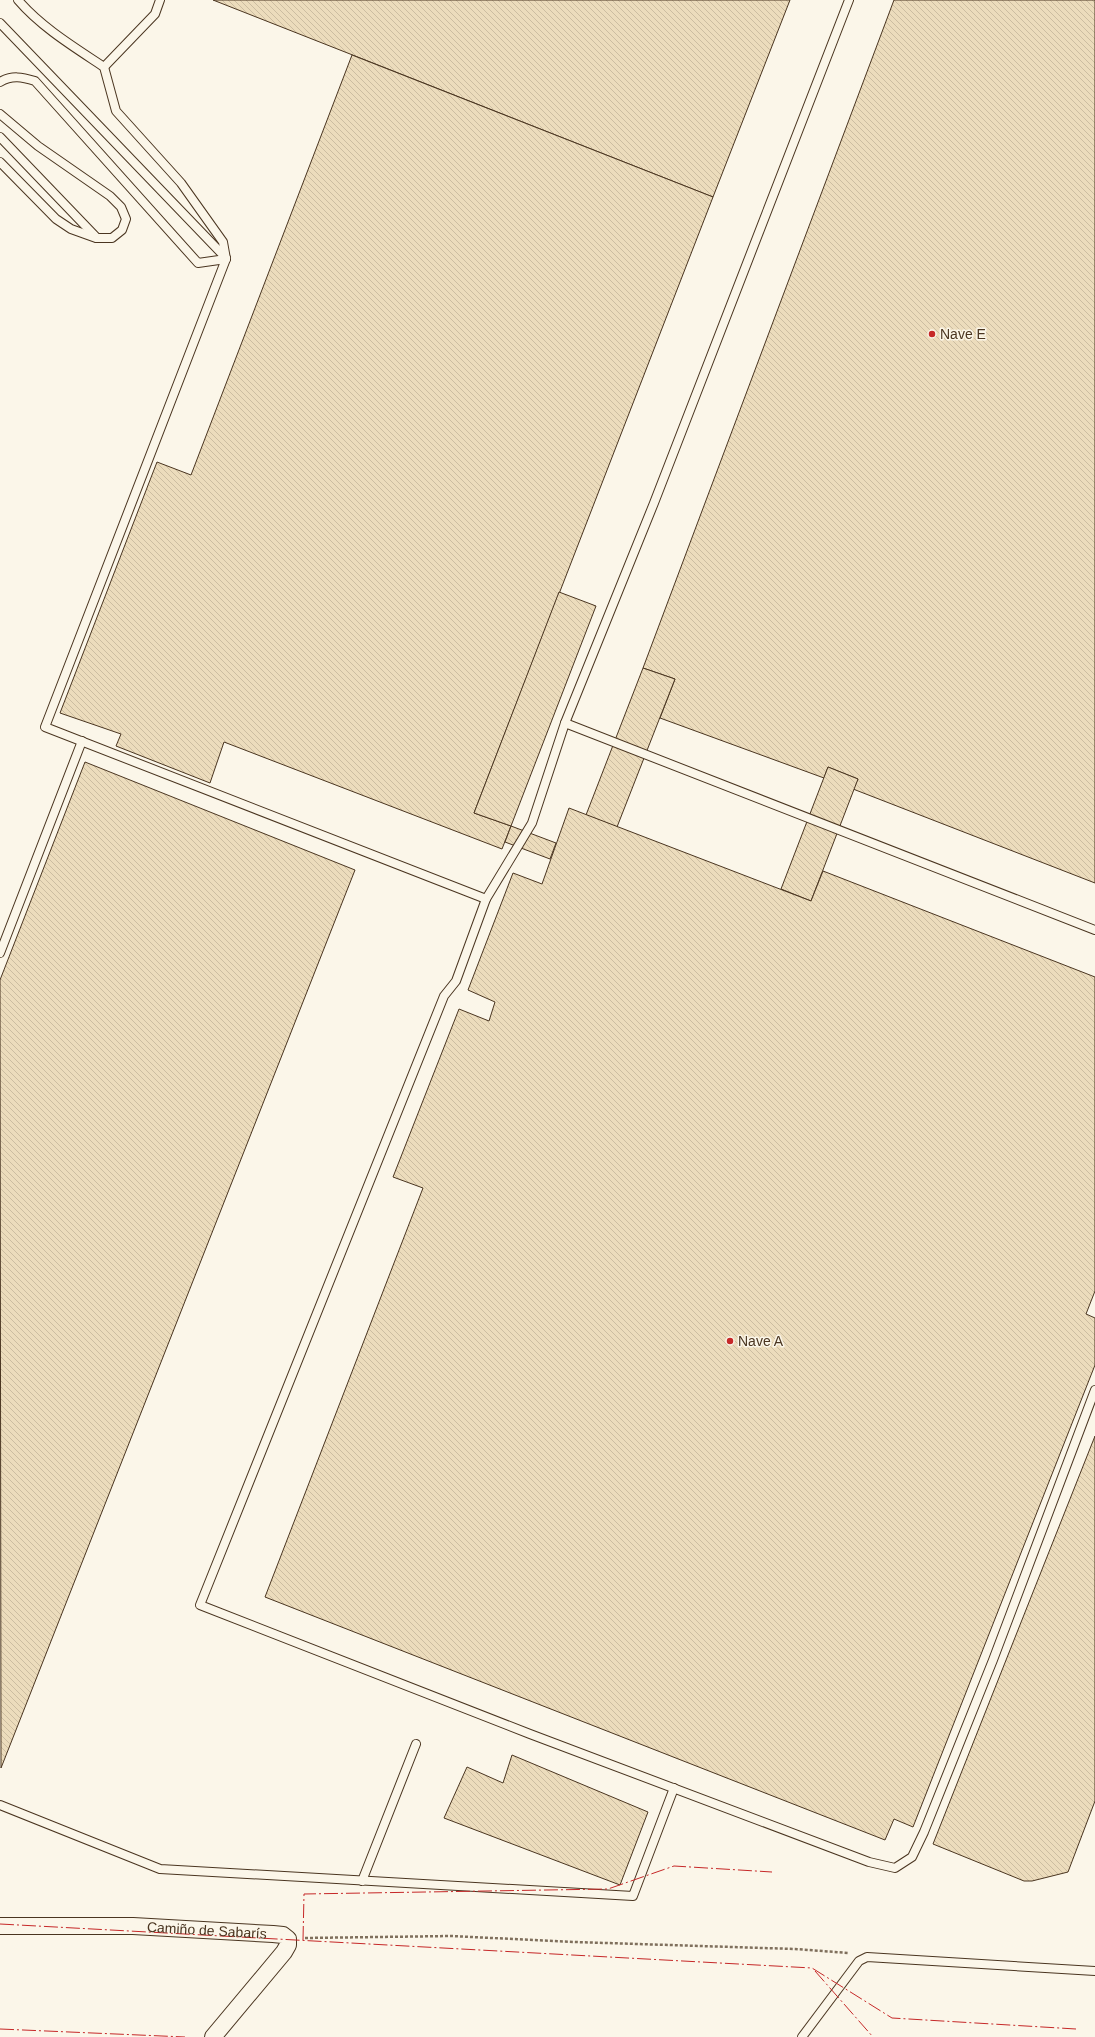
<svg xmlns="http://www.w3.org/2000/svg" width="1095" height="2037" font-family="Arial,sans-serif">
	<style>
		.building { fill: url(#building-back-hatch); stroke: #4a3520 }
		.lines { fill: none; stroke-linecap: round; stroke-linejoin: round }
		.service-casing { stroke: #4a3520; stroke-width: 10 }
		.minor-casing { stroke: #4a3520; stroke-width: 18 }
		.path { stroke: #7f6f5c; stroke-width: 2.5; stroke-dasharray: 3 2; stroke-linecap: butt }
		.service { stroke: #fbf6e9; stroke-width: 8 }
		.minor { stroke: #fbf6e9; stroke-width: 16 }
		.power { stroke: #c62828; stroke-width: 1; stroke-dasharray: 14 3 2 3; stroke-linecap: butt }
		.poi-dot { fill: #c62828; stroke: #fbf6e9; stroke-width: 1.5 }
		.labels { text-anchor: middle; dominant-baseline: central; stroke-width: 3; stroke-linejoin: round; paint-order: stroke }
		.poi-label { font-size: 14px; fill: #4a3520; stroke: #fbf6e9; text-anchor: start }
		.street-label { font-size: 14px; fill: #4a3520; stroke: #fbf6e9 }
	</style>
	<defs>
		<pattern id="building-back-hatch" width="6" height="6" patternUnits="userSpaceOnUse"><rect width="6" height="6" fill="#ecdcbc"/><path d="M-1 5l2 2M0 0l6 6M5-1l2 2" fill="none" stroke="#ccbda1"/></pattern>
	</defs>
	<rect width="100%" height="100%" fill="#fbf6e9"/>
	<!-- building -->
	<g class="building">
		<path d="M213,0h577l-77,197z"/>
		<path d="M894,0h201v883l-242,-94 5,-10 -30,-12 -4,11 -164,-60 15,-39 -32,-11z"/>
		<path d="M352,55l361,142 -239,616 37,13 -9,23 -278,-107 -14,41 -94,-37 5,-12 -61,-21 97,-251 34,13z"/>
		<path d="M559,592l37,14 -85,220 -37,-13z"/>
		<path d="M643,668l32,11 -58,148 -31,-12z"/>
		<path d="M85,762l270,108 -354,898 -1,-788z"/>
		<path d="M828,767l30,12 -47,122 -30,-12z"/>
		<path d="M569,808l242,93 12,-30 272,106v314l-9,23 9,4v47l-182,462 -19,-8 -9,21 -620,-243 158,-409 -30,-11 66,-168 30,12 6,-19 -27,-12 45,-117 29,11z"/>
		<path d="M511,826l45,17 -6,16 -45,-17z"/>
		<path d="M1095,1436v365l-27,71 -36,9h-8l-91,-37z"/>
		<path d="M512,1755l136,57 -28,73 -176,-67 23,-51 36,16z"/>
	</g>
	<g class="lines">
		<defs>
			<g id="service">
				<path d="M18,0c23,27 56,47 86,67l12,44 65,72 42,59 3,17 -181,468 441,172"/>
				<path d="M849,0l-195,503 -89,220 -33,100 -46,76 -30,82 -12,15 -244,609 330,129 339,128 26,6 17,-11 12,-25 69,-172 102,-270"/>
				<path d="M0,23l226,235"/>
				<path d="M104,67l51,-53 5,-14"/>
				<path d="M0,82c12,-7 22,-5 35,-1l163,182 28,-4"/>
				<path d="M0,114l38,32 72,50 11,11 5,12 -4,11 -10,8h-15l-97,-101"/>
				<path d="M0,162l56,57 15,10 25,9"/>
				<path d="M565,723l530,207"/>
				<path d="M0,953l82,-212"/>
				<path d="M0,1805l160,64 473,27 41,-108"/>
				<path d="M362,1881l54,-137"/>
				<path d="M802,2037l57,-76 8,-4 228,14"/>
			</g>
			<g id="minor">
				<path id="s1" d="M0,1926h133l140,8 10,1 5,4v6l-4,7 -71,85"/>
			</g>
		</defs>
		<!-- service casing -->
		<use href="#service" class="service-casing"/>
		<!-- minor casing -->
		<use href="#minor" class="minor-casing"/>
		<!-- path -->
		<path class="path" d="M305,1938l146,-2 124,6 220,7 54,4"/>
		<!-- service -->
		<use href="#service" class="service"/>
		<!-- minor -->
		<use href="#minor" class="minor"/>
		<!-- power -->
		<g class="power">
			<path d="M0,1924l812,44 80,50 184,11"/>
			<path d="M303,1940l1,-46 304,-5 66,-23 98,6"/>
			<path d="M815,1971l58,66"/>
			<path d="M0,2029l185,8"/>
		</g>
	</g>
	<!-- markers -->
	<g class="poi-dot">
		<circle cx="932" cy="334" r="4"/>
		<circle cx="730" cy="1341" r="4"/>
	</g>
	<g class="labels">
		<!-- poi labels -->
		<g class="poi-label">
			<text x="940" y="334">Nave E</text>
			<text x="738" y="1341">Nave A</text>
		</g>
		<!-- street labels -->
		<g class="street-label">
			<text stroke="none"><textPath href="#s1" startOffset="207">Camiño de Sabarís</textPath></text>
		</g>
	</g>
</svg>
